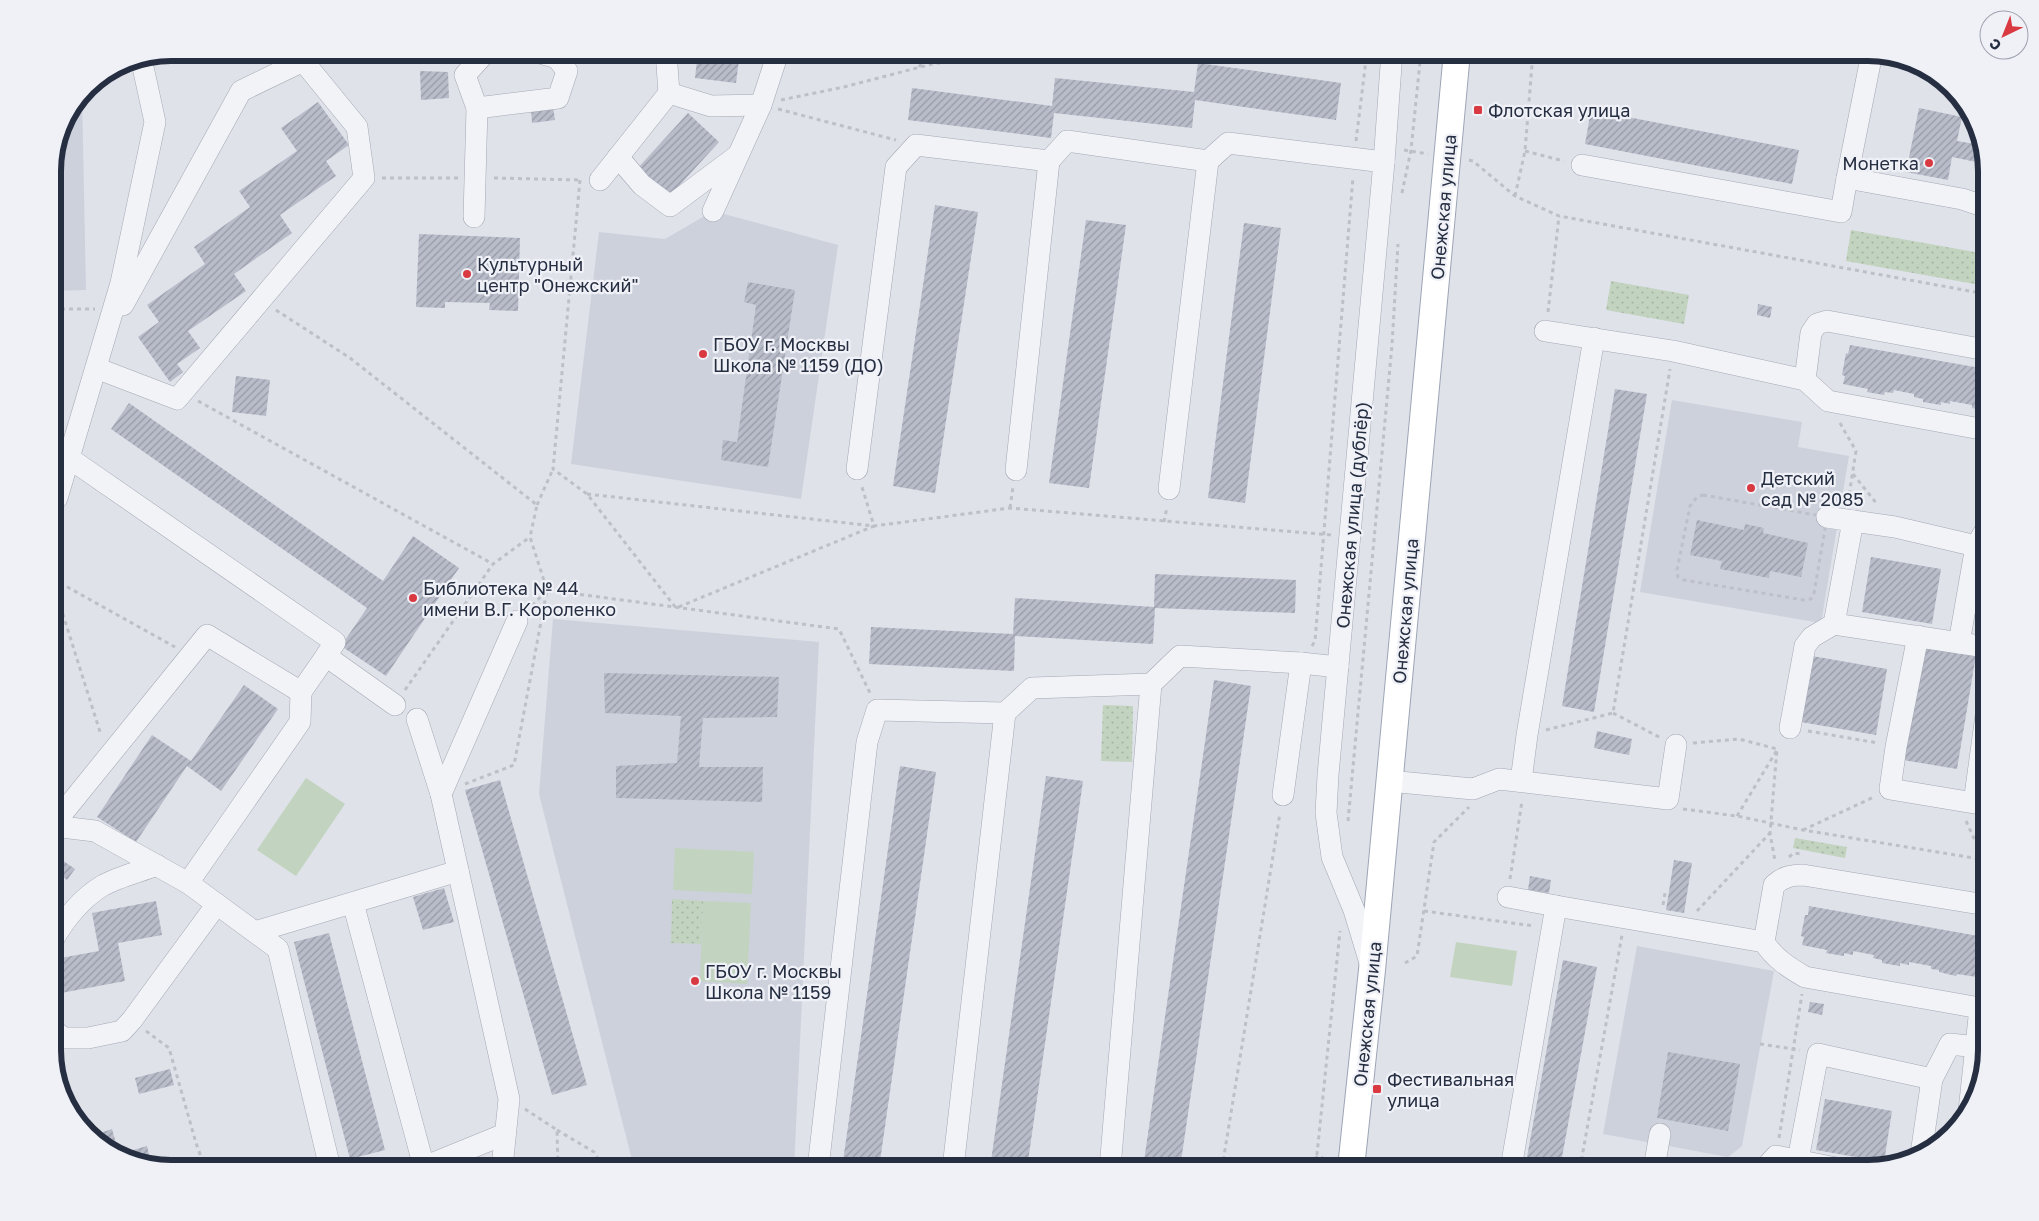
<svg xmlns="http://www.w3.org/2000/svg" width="2039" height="1221" font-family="'Golos Text',sans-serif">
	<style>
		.built { fill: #cdd1dc }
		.green { fill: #c2d4bf }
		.park { fill: url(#park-dots) }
		.building { fill: url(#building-hatch) }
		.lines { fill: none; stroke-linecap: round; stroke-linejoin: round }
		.minor-casing { stroke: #a4a8b4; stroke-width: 22 }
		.major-casing { stroke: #9da5b6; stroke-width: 28 }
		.path { stroke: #bdc0c8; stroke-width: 3; stroke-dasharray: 4 4; stroke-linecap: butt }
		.minor { stroke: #f2f3f7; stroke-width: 21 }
		.major { stroke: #fff; stroke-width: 26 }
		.poi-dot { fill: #d93941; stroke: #eff1f7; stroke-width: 2 }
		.labels { text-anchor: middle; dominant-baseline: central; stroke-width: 4.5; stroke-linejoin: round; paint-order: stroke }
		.poi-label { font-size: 18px; fill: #262e42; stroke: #eff1f7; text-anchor: start }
		.street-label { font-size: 18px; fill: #262e42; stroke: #eff1f7 }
		.rim { fill: none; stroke: #262e42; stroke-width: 6 }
	</style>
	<defs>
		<pattern id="park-dots" width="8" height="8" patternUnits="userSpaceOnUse" patternTransform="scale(1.25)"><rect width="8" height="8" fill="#c2d4bf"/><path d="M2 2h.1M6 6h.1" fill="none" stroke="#a7b6a5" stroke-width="1.8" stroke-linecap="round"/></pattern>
		<pattern id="building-hatch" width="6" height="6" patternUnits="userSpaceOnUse" patternTransform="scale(1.25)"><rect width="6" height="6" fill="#b9bdca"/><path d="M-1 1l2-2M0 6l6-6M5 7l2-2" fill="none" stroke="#969aa6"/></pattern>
	</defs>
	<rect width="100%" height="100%" fill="#dfe2e9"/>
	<!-- built -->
	<g class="built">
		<path d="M82,95l4,195 -33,1v-127l9,-39z"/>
		<path d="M713,211l125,34 -37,254 -230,-35 28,-232 66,7z"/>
		<path d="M1672,400l130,22 -4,25 51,9 -28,167 -181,-31z"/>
		<path d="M553,619l266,23 -25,526h-160l-95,-374z"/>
		<path d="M1637,946l137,25 -32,175 -14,11 -125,-23z"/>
	</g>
	<!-- green -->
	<g class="green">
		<path d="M306,778l39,26 -49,72 -39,-26z"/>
		<path d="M675,848l79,4 -2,42 -79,-4z"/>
		<path d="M703,901l48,2 -4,81 -47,-3z"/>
		<path d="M1456,942l61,9 -5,35 -62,-9z"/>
	</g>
	<!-- park -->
	<g class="park">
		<path d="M1851,230l135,24v32l-140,-25z"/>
		<path d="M1611,281l78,14 -5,29 -78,-14z"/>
		<path d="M1103,705l30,1 -1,56 -31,-1z"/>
		<path d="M1795,838l52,9 -2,11 -52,-10z"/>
		<path d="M672,899l31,2 -2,43 -30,-1z"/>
	</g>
	<!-- building -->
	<g class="building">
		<path d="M698,52h42l-4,31 -41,-5z"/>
		<path d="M1198,63l143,20 -5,37 -141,-20 -3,28 -138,-15 -3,25 -143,-18 4,-32 140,18 3,-28 139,14z"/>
		<path d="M420,71l28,1 1,26 -28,2z"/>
		<path d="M318,102l31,43 -23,16 10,15 -56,39 12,18 -58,41 12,17 -58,40 12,17 -23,16 6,8 -13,10 -32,-45 21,-15 -12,-17 58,-41 -11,-17 56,-40 -11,-16 58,-40 -16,-23z"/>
		<path d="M553,107l2,13 -23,3 -1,-15z"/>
		<path d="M1919,108l43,9 -5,24 24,4 5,19 -34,-7 -4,23 -42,-8z"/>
		<path d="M1591,110l208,40 -7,34 -207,-40z"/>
		<path d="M688,113l31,29 -52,57 -31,-29z"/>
		<path d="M58,142h3l1,71h-9v-49z"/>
		<path d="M935,205l43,7 -43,281 -42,-7z"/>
		<path d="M1086,220l40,5 -37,263 -40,-5z"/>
		<path d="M1244,223l37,5 -36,275 -37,-5z"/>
		<path d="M419,234l101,4 -2,73 -29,-1 1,-7 -45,-1v6l-29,-1z"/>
		<path d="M748,282l47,8 -27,177 -47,-7 2,-20 14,2 19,-137 -12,-3z"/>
		<path d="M1758,304l14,3 -2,11 -13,-3z"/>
		<path d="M1850,345l136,24v43l-14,-4v-3l-22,-4v3l-9,-2v3l-18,-3v-3l-9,-2v-3l-20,-4 -1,3 -8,-1 -1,3 -17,-3 1,-3 -25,-5 2,-8 -3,-1 4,-22 2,1z"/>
		<path d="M236,376l34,4 -4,36 -34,-4z"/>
		<path d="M1615,389l32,5 -53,318 -32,-6z"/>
		<path d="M129,403l254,178 30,-45 46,32 -73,108 -45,-30 26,-38 -256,-179z"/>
		<path d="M1697,520l47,10 1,-6 19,4 -1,5 45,10 -7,34 -31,-6 -1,7 -49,-9 2,-8 -32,-6z"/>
		<path d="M1871,557l70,12 -9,55 -70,-12z"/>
		<path d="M1155,574l141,6 -1,33 -140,-5 -2,36 -138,-8 -1,35 -145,-7 2,-37 142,7 2,-36 139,9z"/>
		<path d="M1923,646l53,9 -19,114 -54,-9z"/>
		<path d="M1812,656l75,13 -11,66 -75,-13z"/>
		<path d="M604,673l175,4 -2,40 -74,1 -4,49h64l-1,35 -146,-4v-32l61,-3 4,-47 -76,-3z"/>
		<path d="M1214,680l37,6 -71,482h-37z"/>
		<path d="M244,685l34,24 -57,82 -34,-25 -51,76 -39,-25 55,-82 39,26z"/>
		<path d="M1597,731l35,8 -3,16 -35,-7z"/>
		<path d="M900,766l36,6 -57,396h-37z"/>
		<path d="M1046,776l37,5 -56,387h-37z"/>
		<path d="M500,780l87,305 -35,10 -87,-305z"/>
		<path d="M62,860l13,9 -8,11 -12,-10z"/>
		<path d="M1674,860l18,3 -8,50 -18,-3z"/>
		<path d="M1530,876l21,4 -2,13 -21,-3z"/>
		<path d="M444,888l10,34 -31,8 -10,-33z"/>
		<path d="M156,901l6,34 -44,8 7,38 -64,12 -6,-34 44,-8 -7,-38z"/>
		<path d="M1809,906l175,31 -2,9 3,1 -4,21h-3l-1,9 -20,-3 -1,2 -17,-4v-2l-8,-1v-3l-22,-4v3l-9,-2v3l-18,-3v-3l-9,-2 1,-3 -21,-4v4l-9,-2v3l-18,-3 1,-3 -25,-5 2,-8 -3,-1 4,-21h3z"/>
		<path d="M329,933l56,217 -35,9 -56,-217z"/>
		<path d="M1563,960l34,7 -37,201h-35z"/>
		<path d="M1810,1002l14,2 -2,11 -14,-3z"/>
		<path d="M1668,1052l72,12 -12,67 -71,-13z"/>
		<path d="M170,1069l4,16 -35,9 -4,-16z"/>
		<path d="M1825,1099l67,12 -8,51 -68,-12z"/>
		<path d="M112,1129l7,25 28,-8 4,17 -39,-11 -18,-17z"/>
		<path d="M1673,1163l9,1 -1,4h-9z"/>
	</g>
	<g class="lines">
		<defs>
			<g id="minor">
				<path d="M486,52l-21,23 12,33 81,-10 9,-27 -10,-13 -21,-6"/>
				<path d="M666,52l3,41 42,13 50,-1"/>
				<path d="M1872,53l-25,125 115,21 24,8"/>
				<path d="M618,157l24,28 28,21 67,-50"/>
				<path d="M1582,165l259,47 6,-34"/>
				<path d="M600,180l69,-87"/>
				<path d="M713,211l48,-106 15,-46v-7"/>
				<path d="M474,217l3,-109"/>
				<path d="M123,305l118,-214 62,-30 1,-9"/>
				<path d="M1545,331l128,20 132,29"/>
				<path d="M1986,350l-159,-29 -10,3 -6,9 -6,47 23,21 158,29"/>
				<path d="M96,368l81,31 187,-221 -7,-51 -54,-66"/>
				<path d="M69,458l266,184 -9,14"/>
				<path d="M857,469l39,-302 20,-22 133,16 18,-20 141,20 20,-18 156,19"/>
				<path d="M1016,470l33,-309"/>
				<path d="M1169,489l39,-328"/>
				<path d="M53,501l4,-3 64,-215 34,-161 -14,-64"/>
				<path d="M1827,517l26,4"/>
				<path d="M1834,624l152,23"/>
				<path d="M1918,636l-22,111 -6,42 84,14 12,-88"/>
				<path d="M1959,643l17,-97 10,-17"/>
				<path d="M417,719l24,75 68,305 -7,69"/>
				<path d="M1790,728l15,-82 7,-9 22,-13 19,-103 42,6 81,19"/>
				<path d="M1389,781l84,8 26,-10 169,20 8,-54"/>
				<path d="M1521,781l6,-46 67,-397"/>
				<path d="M441,794l76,-173"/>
				<path d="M1283,795l18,-132"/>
				<path d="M53,825l154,-190 94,57 25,-36 69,49"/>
				<path d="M53,826l42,5 93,52 90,66 52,219"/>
				<path d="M188,883l112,-161 1,-30"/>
				<path d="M1508,897l48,9"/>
				<path d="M353,903l71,264 81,-33"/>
				<path d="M255,932l203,-61"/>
				<path d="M53,940c12,-21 28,-41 49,-54 16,-9 37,-14 55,-21"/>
				<path d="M1764,942l10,-57c9,-8 17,-10 29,-10l183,30"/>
				<path d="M1370,963l-16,-53 -22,-53 -6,-44 2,-38 56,-613 8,-110"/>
				<path d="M53,1030l11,8h24l34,-7 10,-11 85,-116"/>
				<path d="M1969,1111l11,-103 6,-5"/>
				<path d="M1921,1154l11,-75 18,-35 36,4"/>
				<path d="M1798,1160l20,-106 114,25"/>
				<path d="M818,1168l49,-426 10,-32 128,3 27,-25 119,-4 29,-28 121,7 37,4"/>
				<path d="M953,1168l52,-455"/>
				<path d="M1110,1168l41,-484"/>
				<path d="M1511,1168l45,-262 208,36c10,16 24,25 41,35l175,31"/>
				<path d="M1654,1168l6,-34"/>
				<path d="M1765,1168l11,-12 60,12"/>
			</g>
			<path id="major" d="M1351,1168l21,-198 85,-918"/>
		</defs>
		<!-- minor casing -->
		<use href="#minor" class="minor-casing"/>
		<!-- major casing -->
		<use href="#major" class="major-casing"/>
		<!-- path -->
		<g class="path">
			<path d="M919,67l10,-15"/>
			<path d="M781,100l63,-13 88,-23 78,-12"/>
			<path d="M778,109l118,31"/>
			<path d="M1356,141l11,-89"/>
			<path d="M1404,150l24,4"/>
			<path d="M1525,151l39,10"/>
			<path d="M1469,160l4,1 42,35 44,20 427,78"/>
			<path d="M382,178h76"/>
			<path d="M494,178l87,2"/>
			<path d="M580,180l-27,289 34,25 89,114 198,-82 -12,-39"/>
			<path d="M1402,193l9,-43 10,-98"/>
			<path d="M1515,196l10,-45 8,-99"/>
			<path d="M53,309h42"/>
			<path d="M276,310l74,48 187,147 -7,32 17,53 -17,18"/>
			<path d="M1548,312l11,-96"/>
			<path d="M198,401l295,163"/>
			<path d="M1840,423l16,28 -8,51"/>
			<path d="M1853,474l24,30"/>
			<path d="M587,494l287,32 136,-18 322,27"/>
			<path d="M1703,495l124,22 -13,76 -3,6 -7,1 -120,-20 -6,-3 -1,-7 13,-64 7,-9z"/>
			<path d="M537,505l16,-36"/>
			<path d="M1010,508l3,-21"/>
			<path d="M1164,522l3,-15"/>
			<path d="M53,579l122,68"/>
			<path d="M53,583l48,152"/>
			<path d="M1312,646l3,-5 38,-464"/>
			<path d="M405,690l88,-126 37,-27"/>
			<path d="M1613,713l48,25"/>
			<path d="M1546,730l67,-17 57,-344"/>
			<path d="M1808,731l70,12"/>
			<path d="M1693,743l46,-4 38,10 -7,84 5,28"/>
			<path d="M465,784l49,-19 33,-175 292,39 31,64"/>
			<path d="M1683,809l54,7 66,14 183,30"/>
			<path d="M1737,816l40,-66"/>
			<path d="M1348,821l44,-476 6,-101"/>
			<path d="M1966,821l18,39 -1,26"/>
			<path d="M1803,830l71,-33"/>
			<path d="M1789,857l5,-4 7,1"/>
			<path d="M1510,879l12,-78"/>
			<path d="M1663,905l2,-12"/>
			<path d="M1424,911l110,15"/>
			<path d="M1697,911l73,-78"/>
			<path d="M1405,963l12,-7 17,-114 35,-35"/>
			<path d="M146,1031l23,17 27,95 9,25"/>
			<path d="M1760,1044l40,6"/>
			<path d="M525,1109l32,21 1,38"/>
			<path d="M557,1130l37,22 9,16"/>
			<path d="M1779,1138l23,-144"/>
			<path d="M1331,1164l-14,-10 23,-223"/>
			<path d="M1222,1168l58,-355"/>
			<path d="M1315,1168l2,-14"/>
			<path d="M1580,1168l42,-233"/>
		</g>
		<!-- minor -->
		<use href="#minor" class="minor"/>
		<!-- major -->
		<use href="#major" class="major"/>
	</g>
	<!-- markers -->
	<g class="poi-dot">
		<rect x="1473" y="105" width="10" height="10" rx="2.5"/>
		<circle cx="1929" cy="163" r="5"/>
		<circle cx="467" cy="274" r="5"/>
		<circle cx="703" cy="354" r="5"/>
		<circle cx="1751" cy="488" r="5"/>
		<circle cx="413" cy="598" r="5"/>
		<circle cx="695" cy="981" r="5"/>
		<rect x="1372" y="1084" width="10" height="10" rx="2.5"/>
	</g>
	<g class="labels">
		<!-- poi labels -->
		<g class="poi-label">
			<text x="1488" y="110">Флотская улица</text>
			<text x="1919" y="163" text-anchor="end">Монетка</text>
			<text x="477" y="264">Культурный<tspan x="477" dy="21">центр "Онежский"</tspan></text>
			<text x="713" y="344">ГБОУ г. Москвы<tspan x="713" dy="21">Школа № 1159 (ДО)</tspan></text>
			<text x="1761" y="478">Детский<tspan x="1761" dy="21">сад № 2085</tspan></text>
			<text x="423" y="588">Библиотека № 44<tspan x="423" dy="21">имени В.Г. Короленко</tspan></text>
			<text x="705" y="971">ГБОУ г. Москвы<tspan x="705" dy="21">Школа № 1159</tspan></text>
			<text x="1387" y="1079">Фестивальная<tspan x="1387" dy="21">улица</tspan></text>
		</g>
		<!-- street labels -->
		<g class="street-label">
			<text transform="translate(1443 207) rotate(-85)">Онежская улица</text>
			<text transform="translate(1352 515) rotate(-85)">Онежская улица (дублёр)</text>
			<text transform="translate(1405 611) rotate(-85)">Онежская улица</text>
			<text transform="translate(1367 1014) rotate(-84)">Онежская улица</text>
		</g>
	</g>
	<!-- crop -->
	<path d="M0 0H2039V1221H0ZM171 61H1868A110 110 0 0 1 1978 171V1050A110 110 0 0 1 1868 1160H171A110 110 0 0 1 61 1050V171A110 110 0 0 1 171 61Z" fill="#eff1f7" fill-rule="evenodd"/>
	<path class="rim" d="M171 61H1868A110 110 0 0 1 1978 171V1050A110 110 0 0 1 1868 1160H171A110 110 0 0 1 61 1050V171A110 110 0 0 1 171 61Z"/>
	<!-- north arrow -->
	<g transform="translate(2004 35) rotate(223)"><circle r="24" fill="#eff1f7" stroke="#9fa3af"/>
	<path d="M0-4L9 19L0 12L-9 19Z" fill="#d93941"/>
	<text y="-8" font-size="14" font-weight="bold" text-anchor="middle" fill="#262e42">С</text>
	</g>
</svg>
